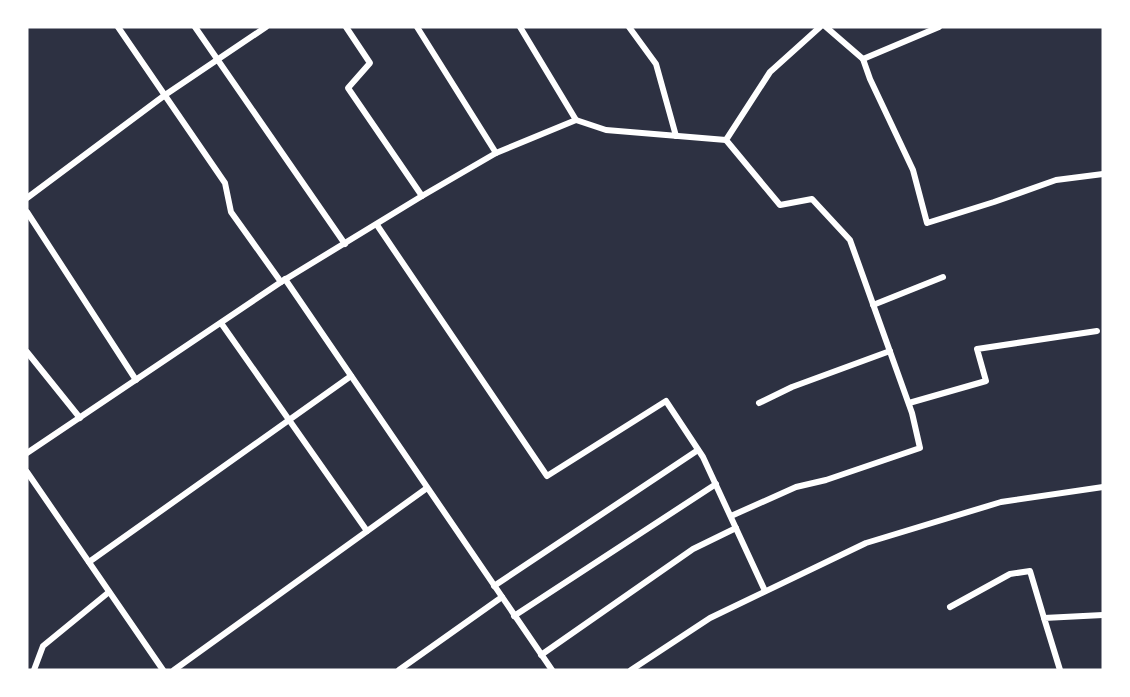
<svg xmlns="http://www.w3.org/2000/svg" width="1130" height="697" font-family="'PT Sans Narrow',sans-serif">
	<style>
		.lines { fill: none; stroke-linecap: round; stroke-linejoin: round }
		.minor { stroke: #fff; stroke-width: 6 }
	</style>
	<rect width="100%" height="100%" fill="#2d3142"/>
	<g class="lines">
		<!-- minor -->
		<g class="minor">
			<path d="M118,27l107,156 6,29 50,70"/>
			<path d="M195,27l150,217"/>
			<path d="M346,27l24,36 -22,25 74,108"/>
			<path d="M417,27l79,126"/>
			<path d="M629,27l27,37 20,72"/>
			<path d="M826,27l37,32 76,-32"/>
			<path d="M863,59l7,20 43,91 14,53 67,-21 62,-22 47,-6"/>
			<path d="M576,120l30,10 120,10"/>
			<path d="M27,198l138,-103 101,-68"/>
			<path d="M27,212l109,168"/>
			<path d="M377,225l170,251 119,-75 37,56 62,134"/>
			<path d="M285,279l267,391"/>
			<path d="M873,305l70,-28"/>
			<path d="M221,323l146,208"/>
			<path d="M27,352l53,66"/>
			<path d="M759,403l33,-16 98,-36"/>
			<path d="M909,403l77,-22 -9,-32 120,-18"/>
			<path d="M27,453l254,-171 141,-86 74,-43 80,-33 -56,-93"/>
			<path d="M27,472l136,198"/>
			<path d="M731,516l65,-29 30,-7 94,-32 -8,-35 -62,-173 -38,-41 -32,6 -54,-65 44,-68 50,-45"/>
			<path d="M89,562l262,-186"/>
			<path d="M494,586l204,-136"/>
			<path d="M950,607l60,-33 20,-3 14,47"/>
			<path d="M514,616l202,-132"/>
			<path d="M541,655l152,-106 43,-21"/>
			<path d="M34,670l9,-24 66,-54"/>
			<path d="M174,670l253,-182"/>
			<path d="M399,670l103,-73"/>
			<path d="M631,670l79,-52 156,-75 135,-41 102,-15"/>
			<path d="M1060,670l-16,-52 59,-3"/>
		</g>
	</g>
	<!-- border -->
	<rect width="1130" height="697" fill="none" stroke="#ffffff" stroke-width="57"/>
</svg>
